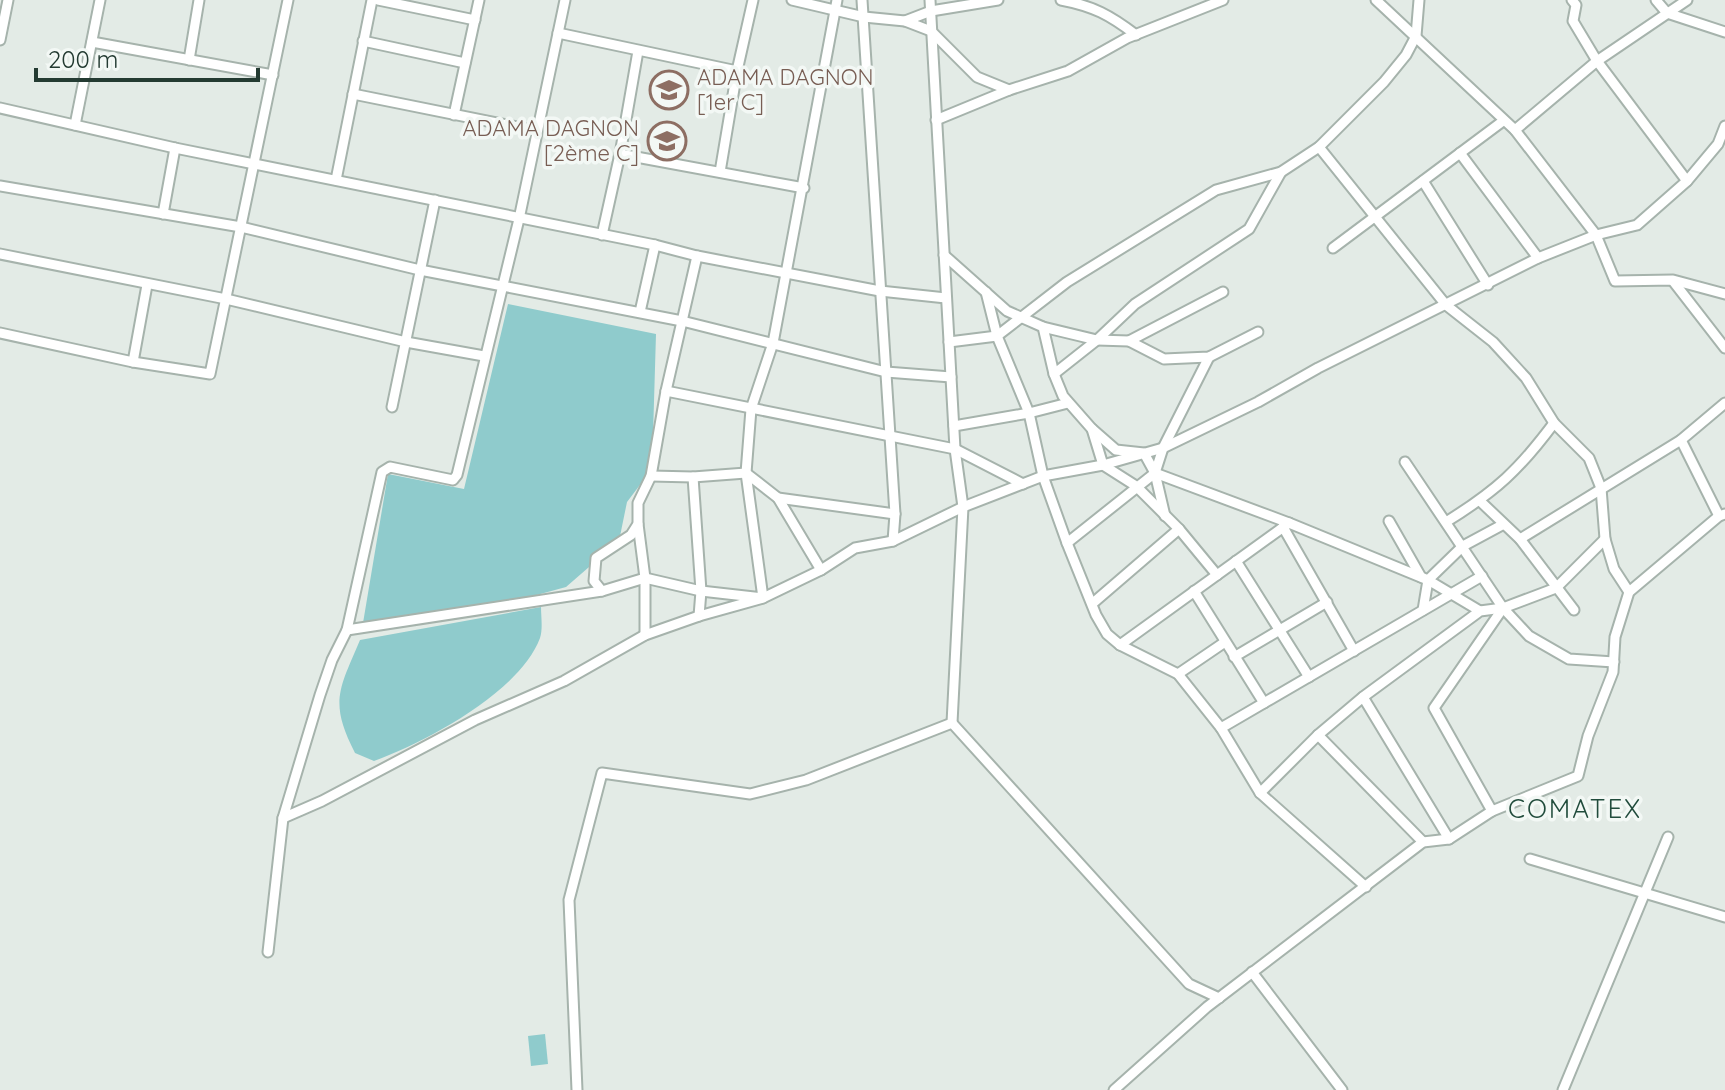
<svg xmlns="http://www.w3.org/2000/svg" width="1725" height="1090" font-family="Quicksand,sans-serif">
	<style>
		.water { fill: #8fcbcc }
		.lines { fill: none; stroke-linecap: round; stroke-linejoin: round }
		.minor-casing { stroke: #a6b3ac; stroke-width: 13 }
		.minor { stroke: #fff; stroke-width: 9 }
		.labels { text-anchor: middle; dominant-baseline: central; stroke-width: 7; stroke-linejoin: round; paint-order: stroke }
		.education-label { font-size: 22px; fill: #785e54; stroke: #f3f8f5; text-anchor: start }
		.quarter-label { font-size: 26px; letter-spacing: 2px; fill: #214c3c; stroke: #f3f8f5 }
	</style>
	<rect width="100%" height="100%" fill="#e3ebe6"/>
	<!-- water -->
	<g class="water">
		<path d="M508,304l148,30 -4,135 -25,33 -8,39 -53,46 -33,9 -114,22 -56,5 25,-149 76,15z"/>
		<path d="M541,607c0,9 2,22 -1,31 -20,54 -114,104 -166,123l-19,-8c-26,-51 -16,-63 5,-113z"/>
		<path d="M545,1034l3,30 -17,2 -3,-30z"/>
	</g>
	<g class="lines">
		<defs>
			<g id="minor">
				<path d="M378,0l97,20"/>
				<path d="M792,0l72,17 41,4 26,10 46,46 32,13"/>
				<path d="M862,0l33,514 -2,27"/>
				<path d="M930,0l25,449 8,58 -11,216"/>
				<path d="M1061,0c32,6 49,15 75,35"/>
				<path d="M1376,0l139,130 81,105 19,46 58,-1 52,14"/>
				<path d="M1572,0l4,5 -3,16 24,40 90,120"/>
				<path d="M1656,0l11,13 58,19"/>
				<path d="M905,21l26,-10 67,-11"/>
				<path d="M558,33l179,38"/>
				<path d="M0,40l8,-40"/>
				<path d="M363,41l102,22"/>
				<path d="M92,42l181,33"/>
				<path d="M189,60l10,-60"/>
				<path d="M353,94l184,37"/>
				<path d="M0,108l175,40 480,97 42,11 183,35 66,7"/>
				<path d="M454,115l25,-115"/>
				<path d="M936,120l73,-30 59,-19 59,-33 96,-38"/>
				<path d="M75,125l25,-125"/>
				<path d="M1515,130l82,-69 90,-61"/>
				<path d="M1319,147l127,158 47,37 33,36 28,45 35,35 12,30 4,51 9,30 15,23"/>
				<path d="M1460,153l78,105"/>
				<path d="M620,154l184,34"/>
				<path d="M720,172l17,-101 16,-71"/>
				<path d="M336,180l36,-180"/>
				<path d="M1423,181l65,104"/>
				<path d="M0,186l241,41 179,43 262,51 204,51 65,5"/>
				<path d="M163,214l12,-66"/>
				<path d="M602,235l18,-81 18,-103"/>
				<path d="M1333,248l170,-127"/>
				<path d="M0,254l226,45 180,43 78,14"/>
				<path d="M944,255l63,56 36,16 11,47 9,22 29,33 11,36 33,21 43,43 38,46"/>
				<path d="M1673,281l52,67"/>
				<path d="M986,292l11,44 32,77 14,63 24,67 29,72 11,19 13,11 58,29 43,54 39,65 106,94"/>
				<path d="M640,312l15,-67"/>
				<path d="M1043,327l54,13 32,1 35,18 45,-2 49,-25"/>
				<path d="M0,333l133,29 77,12 78,-374"/>
				<path d="M1129,341l94,-49"/>
				<path d="M949,342l48,-6 70,-54 149,-92 65,-18 38,-25 65,-65 22,-27 10,-19 3,-36"/>
				<path d="M133,362l14,-77"/>
				<path d="M1054,374l43,-34 38,-36 114,-75 32,-57"/>
				<path d="M666,391l289,58 68,35"/>
				<path d="M392,407l43,-207"/>
				<path d="M954,426l75,-13 39,-10"/>
				<path d="M1092,429l24,21 28,3 11,20 134,50 139,57 52,31"/>
				<path d="M1681,440l38,76"/>
				<path d="M1405,462l98,146 26,28 40,23 45,3"/>
				<path d="M651,476l42,1 53,-4 32,25 43,72"/>
				<path d="M693,477l8,114 -2,25"/>
				<path d="M778,498l117,16"/>
				<path d="M1480,501l40,38 54,71"/>
				<path d="M1165,516l-10,-43 8,-25 46,-91"/>
				<path d="M1389,521l32,56"/>
				<path d="M1446,522c50,-31 73,-52 108,-99"/>
				<path d="M638,524l7,54v57"/>
				<path d="M1283,527l71,124"/>
				<path d="M1520,539l161,-99 44,-37"/>
				<path d="M1067,543l88,-70"/>
				<path d="M1236,561l73,116"/>
				<path d="M602,591l-8,-10 2,-23 35,-23 7,-11v-21l13,-27 15,-85 31,-135"/>
				<path d="M1194,591l70,112"/>
				<path d="M1093,603l86,-74"/>
				<path d="M1423,610l5,-30 35,-34 39,-21"/>
				<path d="M347,630l255,-39 43,-13 56,13 62,7 -17,-125 5,-64 22,-66 64,-343"/>
				<path d="M1120,645l169,-122"/>
				<path d="M1234,657l93,-55"/>
				<path d="M1178,674l47,-32"/>
				<path d="M1363,697l86,142"/>
				<path d="M1221,728l261,-152"/>
				<path d="M1318,735l105,107"/>
				<path d="M1260,793l58,-58 45,-38 117,-86 23,-3 53,-20 49,-49"/>
				<path d="M1492,811l-58,-103 69,-100"/>
				<path d="M283,818l39,-17 153,-81 89,-39 81,-46 54,-19 64,-18 58,-28 34,-22 38,-7 70,-34 80,-31 60,-11 60,-17 95,-46 60,-34 220,-110 58,-23 41,-10 50,-44 31,-37 7,-18"/>
				<path d="M1530,859l195,58"/>
				<path d="M268,952l15,-134 37,-123 12,-35 15,-30 35,-158 8,-5 63,13 4,-5 62,-256 46,-219"/>
				<path d="M1252,972l90,118"/>
				<path d="M577,1090l-8,-190 33,-127 148,21 56,-14 146,-57 237,261 30,14"/>
				<path d="M1114,1090l93,-83 216,-165 26,-3 43,-28 86,-35 10,-40 25,-64 2,-35 14,-45 90,-76 6,-2"/>
				<path d="M1563,1090l105,-253"/>
			</g>
		</defs>
		<!-- minor casing -->
		<use href="#minor" class="minor-casing"/>
		<!-- minor -->
		<use href="#minor" class="minor"/>
	</g>
	<!-- icons -->
	<defs>
		<symbol id="school-ring" viewBox="-11 -11 22 22"><circle r="9.5" fill="#f3f8f5" stroke="#8d6e63" stroke-width="1.5"/><path d="M0-5L7-2L0 1L-7-2ZM-4 1L0 2.5L4 1V4Q0 6-4 4Z" fill="#8d6e63"/></symbol>
	</defs>
	<g fill-rule="evenodd">
		<use href="#school-ring" x="647" y="68" width="44" height="44"/>
		<use href="#school-ring" x="645" y="119" width="44" height="44"/>
	</g>
	<g class="labels">
		<!-- education labels -->
		<g class="education-label">
			<text x="697" y="77">ADAMA DAGNON<tspan x="697" dy="25">[1er C]</tspan></text>
			<text x="639" y="128" text-anchor="end">ADAMA DAGNON<tspan x="639" dy="25">[2ème C]</tspan></text>
		</g>
		<!-- quarter labels -->
		<g class="quarter-label">
			<text x="1575" y="808">COMATEX</text>
		</g>
	</g>
	<!-- scale -->
	<path d="M36 68v12h222v-12" fill="none" stroke="#243b32" stroke-width="4"/>
	<text x="48" y="68" font-size="24" fill="#243b32" stroke="#f3f8f5" stroke-width="6" paint-order="stroke">200 m</text>
</svg>
